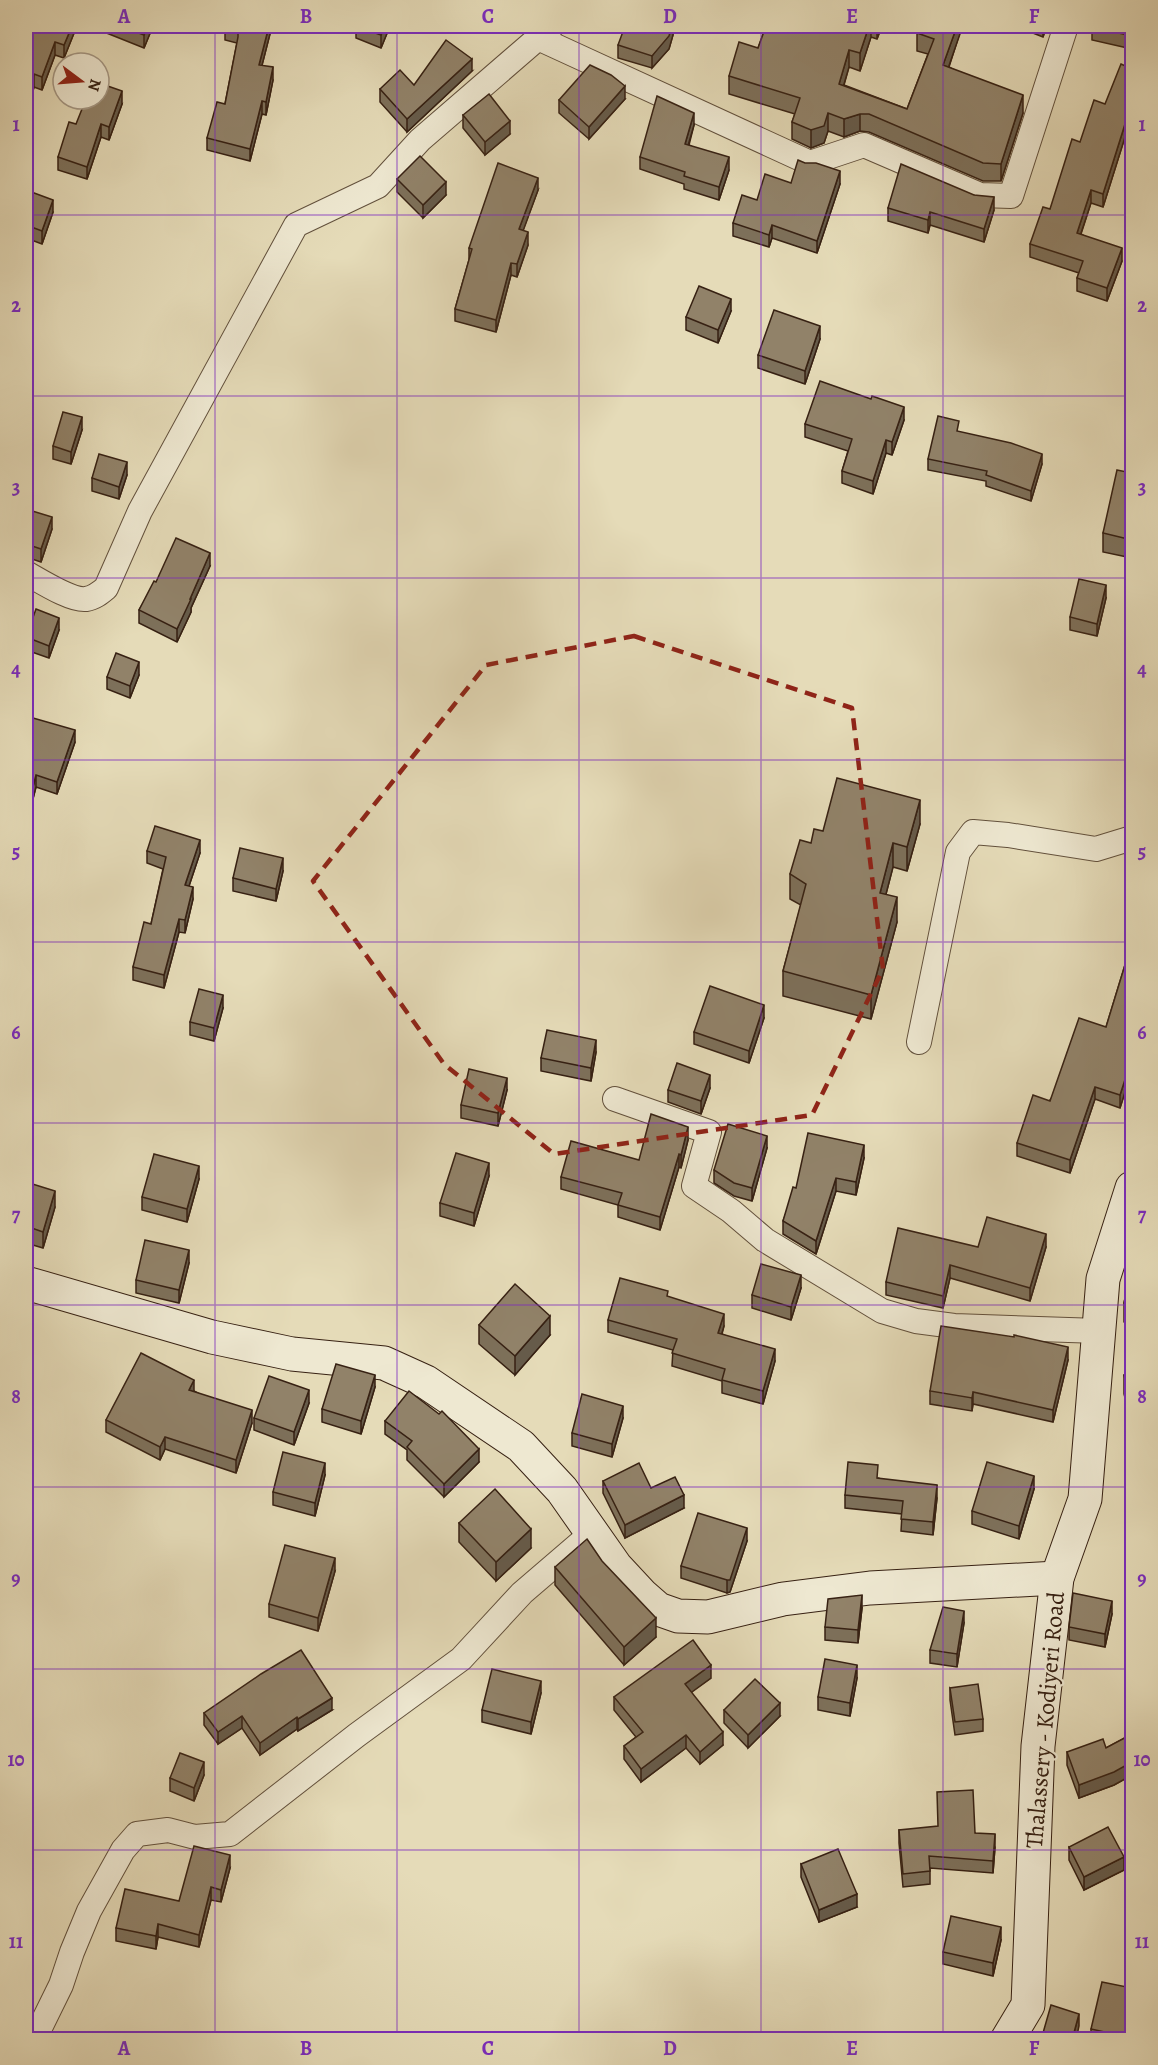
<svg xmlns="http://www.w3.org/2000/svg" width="1158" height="2065" font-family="Alegreya,serif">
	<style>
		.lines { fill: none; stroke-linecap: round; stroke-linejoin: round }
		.minor-casing { stroke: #62503c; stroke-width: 26 }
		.secondary-casing { stroke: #372113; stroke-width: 35 }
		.minor { stroke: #eee8d1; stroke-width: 24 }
		.secondary { stroke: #eee8d1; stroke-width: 33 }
		.wall { fill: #7d705a; stroke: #372113; stroke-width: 1.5 }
		.shaded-wall { fill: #665b4a; stroke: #372113; stroke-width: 1.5 }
		.building { fill: #918269; stroke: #372113; stroke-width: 1.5 }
		.marked { fill: none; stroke: #8f2418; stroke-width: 4.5; stroke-dasharray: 12 8; stroke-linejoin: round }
		.grid { fill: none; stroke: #7b2cbf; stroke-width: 1.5; stroke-opacity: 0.55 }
		.labels { text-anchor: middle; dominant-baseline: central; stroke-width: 4.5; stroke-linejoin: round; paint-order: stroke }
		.street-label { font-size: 24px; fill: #372113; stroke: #eee8d1 }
		.neatline { fill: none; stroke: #7b2cbf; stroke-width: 2 }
		.grid-label { font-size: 20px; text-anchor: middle; font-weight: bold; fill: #7b2cbf }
	</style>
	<rect width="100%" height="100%" fill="#e5dbb8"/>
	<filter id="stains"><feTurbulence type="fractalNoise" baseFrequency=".00333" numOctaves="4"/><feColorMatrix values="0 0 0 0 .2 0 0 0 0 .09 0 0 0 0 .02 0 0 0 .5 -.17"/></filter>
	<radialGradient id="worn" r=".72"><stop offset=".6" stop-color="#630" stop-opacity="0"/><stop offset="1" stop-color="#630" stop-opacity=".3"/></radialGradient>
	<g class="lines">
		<defs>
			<g id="minor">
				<path d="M538,38l272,125 54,-18 116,50 31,1 55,-170"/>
				<path d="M26,573c13,7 45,28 60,26 8,-1 14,-6 20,-11l34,-77 156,-286 82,-39 42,-46 132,-114"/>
				<path d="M919,1042l39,-190 15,-20 35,3 88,14 36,-11"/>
				<path d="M615,1099l94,33 -15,54 37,25 34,29 117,71 34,10 38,5 145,5"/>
				<path d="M34,2040l27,-55 11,-33 17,-41 34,-61 14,-16 31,-4 27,7 35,-3 127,-99 104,-76 61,-66 70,-60"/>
			</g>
			<g id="secondary">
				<path d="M26,1283l186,54 80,17 92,9 42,19 95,64 41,44 54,77 26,28 16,14 20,7 30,1 75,-18 87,-11 187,-10"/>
				<path d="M1007,2040l21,-35 10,-259 19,-168 28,-79 18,-220 29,-91"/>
			</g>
		</defs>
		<!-- minor casing -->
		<use href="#minor" class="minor-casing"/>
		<!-- secondary casing -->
		<use href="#secondary" class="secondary-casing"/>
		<!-- minor -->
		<use href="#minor" class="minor"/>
		<!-- secondary -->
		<use href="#secondary" class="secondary"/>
	</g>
	<!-- wall -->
	<g class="wall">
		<path d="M74,26v7l-10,25 -9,-3 -13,35 -8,-3 -8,30v-70z"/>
		<path d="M89,26h64l-9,22z"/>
		<path d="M272,26l-10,39 11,15 -7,35 -4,-1 -12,47 -43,-11v-12l18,-34 12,-61 -12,-3v-13z"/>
		<path d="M356,26h34l-9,22 -25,-10z"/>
		<path d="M673,26v9l-4,14 -17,19 -34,-10v-13z"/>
		<path d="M766,26h116l-5,13 -6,-2 -11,34 -11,-4 -5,18 63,24 21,-55 -11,-3v-18l45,-7 -13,41 74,46 -22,68h-18l-114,-49 -9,-1 -16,6 -16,-6 -4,12 -13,5 -19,-9v-17l3,-8 -66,-20v-18l29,-28z"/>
		<path d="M1015,26h34l-1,3h-2l-3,8z"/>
		<path d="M1132,26v23l-40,-9v-13z"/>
		<path d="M1132,69v49h-1l-28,89 -12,-4 -10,31 41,27 -15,40 -30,-10v-13l2,-5 -49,-16v-13l20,-35 55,-105z"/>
		<path d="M472,71l-65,61 -27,-30v-13l34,-4z"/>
		<path d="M625,99l-36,40 -30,-26v-13z"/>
		<path d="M122,104l-13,36 -8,-3 -14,42 -29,-9v-13l18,-33z"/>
		<path d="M463,115l47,19 -25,21 -22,-27z"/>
		<path d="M694,125l-5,20 40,25 -10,30 -35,-11v-5l-44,-15v-12z"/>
		<path d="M397,179l49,16 -23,23 -26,-26z"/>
		<path d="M791,183l49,1 -23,69 -45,-15 -3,9 -36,-11v-13l24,-23z"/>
		<path d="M26,190l27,22 -11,32 -16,-6z"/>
		<path d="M538,190l-15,40 5,15 -11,32 -6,-2 -15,57 -41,-11v-12l14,-49v-12z"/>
		<path d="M974,195l20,15 -10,32 -54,-17 -2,8 -40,-12v-13z"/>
		<path d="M731,311l-13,32 -32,-13v-13z"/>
		<path d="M820,339l-15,45 -47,-16v-13z"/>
		<path d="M904,420l-12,35 -6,-2 -13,41 -31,-11v-12l6,-20 -43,-14v-13z"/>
		<path d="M82,430l-11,34 -18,-5v-13z"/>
		<path d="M959,432l83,32 -11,37 -45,-15v-5l-58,-11v-11z"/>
		<path d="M1132,473v85l-29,-6v-19z"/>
		<path d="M127,475l-8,24 -27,-8v-13z"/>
		<path d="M26,522l26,7 -11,33 -15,-5z"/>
		<path d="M210,566l-19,42v4l-14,30 -38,-19v-13l17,-28z"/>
		<path d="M1106,598l-9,38 -27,-6v-13z"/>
		<path d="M59,630l-10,28 -23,-8v-13z"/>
		<path d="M139,675l-9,23 -23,-9v-12z"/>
		<path d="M26,716l49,26 -18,52 -21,-7 -10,39z"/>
		<path d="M920,824l-13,47 -14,-4 -7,27 11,28 -26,97 -88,-23v-25l18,-66 -11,-6v-25l21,-31 12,-12z"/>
		<path d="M147,851l53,2 -11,33 4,13 -8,34 -6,-1 -15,56 -31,-8v-13l18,-43 12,-55 -16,-6z"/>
		<path d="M283,871l-7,30 -43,-10v-13z"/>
		<path d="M1132,942v128l-12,38 -25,-9 -25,74 -53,-17v-13l89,-116z"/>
		<path d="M223,1008l-9,33 -24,-6v-13z"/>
		<path d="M764,1018l-15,45 -55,-19v-12z"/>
		<path d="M596,1052l-5,29 -50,-10v-13z"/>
		<path d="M710,1088l-9,26 -33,-12v-12z"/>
		<path d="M507,1090l-9,36 -37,-8v-13z"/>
		<path d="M688,1140l-7,28 -2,-1 -19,63 -42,-13v-12l-57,-16v-12l78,-17z"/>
		<path d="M767,1148l-15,53 -18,-5 -20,-13v-13z"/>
		<path d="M864,1158l-8,37 -20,-4 -20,63 -33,-20v-13l13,-33z"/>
		<path d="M489,1176l-15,50 -34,-10v-13z"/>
		<path d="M199,1179l-12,43 -45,-12v-13z"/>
		<path d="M26,1182l29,25 -12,41 -17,-5z"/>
		<path d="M978,1247h68l-16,54 -80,-23 -7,30 -57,-13v-13z"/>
		<path d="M189,1263l-10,40 -43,-10v-13z"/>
		<path d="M1132,1265v59l-8,-2v-19z"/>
		<path d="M801,1288l-10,32 -39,-12v-13z"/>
		<path d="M668,1297l56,29 -2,8 53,27 -12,43 -41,-11v-12l-50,-15 1,-16 -65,-18v-12z"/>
		<path d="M479,1325l71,10 -35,40 -36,-31z"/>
		<path d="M1068,1360l-15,62 -80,-18 -1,7 -42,-7v-13z"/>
		<path d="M1132,1373v52l-8,-31v-19z"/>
		<path d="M375,1387l-14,47 -39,-12v-13z"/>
		<path d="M194,1391l58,32 -16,50 -71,-24 -5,11 -54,-28v-12z"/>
		<path d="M309,1403l-15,42 -40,-15v-12z"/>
		<path d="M623,1418l-11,39 -40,-11v-13z"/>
		<path d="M385,1421l94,41 -35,35 -37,-37v-10l-22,-16z"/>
		<path d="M325,1475l-10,41 -42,-11v-13z"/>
		<path d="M878,1478l59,20 -4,37 -32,-4 1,-17 -57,-6v-13z"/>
		<path d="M603,1481l48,7 33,20 -59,30 -22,-45z"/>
		<path d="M1034,1489l-15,50 -47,-15v-13z"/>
		<path d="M459,1523l72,25 -35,33 -37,-39z"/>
		<path d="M747,1541l-17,51 -3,1 -46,-15v-12z"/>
		<path d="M555,1567l101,70 -32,28 -69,-80z"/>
		<path d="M335,1571l-17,60 -49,-14v-13z"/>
		<path d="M862,1608l-4,35 -33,-3v-13z"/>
		<path d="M1112,1614l-7,33 -36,-7v-13z"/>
		<path d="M964,1623l-7,44 -27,-4v-13z"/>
		<path d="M711,1678l-20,14 32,53 -23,19 -14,-16 -45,34 -17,-23v-13l12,-9 -22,-27v-13z"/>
		<path d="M857,1678l-7,38 -32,-6v-13z"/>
		<path d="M950,1688l33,31v12l-28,4 -5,-35z"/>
		<path d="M541,1693l-10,41 -49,-12v-12z"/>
		<path d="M332,1710l-34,21 -1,-2 -37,26 -18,-27 -24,16 -14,-19v-12z"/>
		<path d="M724,1710l56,6 -32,32 -24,-25z"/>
		<path d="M1132,1734v41l-18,10 -35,13 -12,-33v-13l39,-4z"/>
		<path d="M204,1775l-10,26 -24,-10v-13z"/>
		<path d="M899,1830l76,3 20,14 -2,26 -63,-5v16l-27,3 -4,-44z"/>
		<path d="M1069,1847l55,23 -40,20 -15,-30z"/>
		<path d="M801,1864l56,43 -38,15 -18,-45z"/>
		<path d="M230,1868l-9,34 -10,-2 -12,47 -41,-10 -2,12 -40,-8v-13l63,-27z"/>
		<path d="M1001,1940l-8,36 -50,-12v-12z"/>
		<path d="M1132,1988v52h-41v-11z"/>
	</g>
	<!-- shaded-wall -->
	<g class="shaded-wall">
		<path d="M72,26h2v7l-10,25v-13z"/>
		<path d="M148,26h5l-9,22v-13z"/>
		<path d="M269,26h3l-13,51v-12z"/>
		<path d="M385,26h5l-9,22v-13z"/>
		<path d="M672,26h1v9l-4,14 -17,19v-12z"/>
		<path d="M869,26h2v11l-11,34v-18z"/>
		<path d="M877,26h5l-5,13z"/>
		<path d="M957,26h5v2l-19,55v-18z"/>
		<path d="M1043,26h3l-3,11z"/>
		<path d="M55,42v13l-13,35v-13z"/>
		<path d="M849,50v17l-10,34v-17z"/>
		<path d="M472,59v12l-65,61v-13z"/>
		<path d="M273,67v13l-7,35v-13z"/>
		<path d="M34,74v13l-8,30v-13z"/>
		<path d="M625,86v13l-36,40v-12z"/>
		<path d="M122,91v13l-13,36v-13z"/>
		<path d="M1023,95v18l-22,68v-17z"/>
		<path d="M262,101v13l-12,47v-12z"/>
		<path d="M1131,105v13l-28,89v-13z"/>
		<path d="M694,113v12l-9,31v-12z"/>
		<path d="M828,113v18l-4,12 -13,5v-18z"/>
		<path d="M860,114v17l-16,6v-18z"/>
		<path d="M510,121v13l-25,21v-13z"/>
		<path d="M101,124v13l-14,42v-12z"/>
		<path d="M729,157v13l-10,30v-13z"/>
		<path d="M840,171v13l-23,69v-12z"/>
		<path d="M538,178v12l-19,52v-13z"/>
		<path d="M446,182v13l-23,23v-13z"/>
		<path d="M1091,190v13l-14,42v-12z"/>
		<path d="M994,197v13l-10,32v-13z"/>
		<path d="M53,200v12l-11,32v-13z"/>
		<path d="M930,212v13l-2,8v-13z"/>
		<path d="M772,225v13l-3,9v-12z"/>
		<path d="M528,232v13l-11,32v-13z"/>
		<path d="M1122,248v13l-15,40v-13z"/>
		<path d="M511,263v12l-15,57v-12z"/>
		<path d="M731,299v12l-13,32v-13z"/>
		<path d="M820,326v13l-15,45v-13z"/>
		<path d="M904,407v13l-12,35v-13z"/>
		<path d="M82,417v13l-11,34v-12z"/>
		<path d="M886,440v13l-13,41v-13z"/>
		<path d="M1042,454v10l-11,37v-10z"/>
		<path d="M127,462v13l-8,24v-12z"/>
		<path d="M52,517v12l-11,33v-13z"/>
		<path d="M210,553v13l-19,42v4l-14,30v-13z"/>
		<path d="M1106,585v13l-9,38v-12z"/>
		<path d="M59,618v12l-10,28v-12z"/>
		<path d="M139,662v13l-9,23v-12z"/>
		<path d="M75,730v12l-18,52v-12z"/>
		<path d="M36,775v12l-10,39v-12z"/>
		<path d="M920,800v24l-13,47v-24z"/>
		<path d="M200,840v13l-15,45v-13z"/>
		<path d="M893,843v24l-13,50v-24z"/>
		<path d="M283,858v13l-7,30v-12z"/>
		<path d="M193,887v12l-8,34v-13z"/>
		<path d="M897,897v25l-26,97v-24z"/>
		<path d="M179,919v13l-15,56v-13z"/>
		<path d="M223,995v13l-9,33v-13z"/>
		<path d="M764,1005v13l-15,45v-12z"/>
		<path d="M596,1040v12l-5,29v-13z"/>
		<path d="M1132,1058v12l-12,38v-13z"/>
		<path d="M710,1075v13l-9,26v-13z"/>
		<path d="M507,1078v12l-9,36v-13z"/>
		<path d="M1095,1087v12l-25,74v-13z"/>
		<path d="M688,1127v13l-7,28v-13z"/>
		<path d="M767,1136v12l-15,53v-13z"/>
		<path d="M864,1145v13l-8,37v-13z"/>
		<path d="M679,1154v13l-19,63v-13z"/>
		<path d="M489,1163v13l-15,50v-13z"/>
		<path d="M199,1166v13l-12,43v-13z"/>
		<path d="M836,1178v13l-20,63v-13z"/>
		<path d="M55,1191v16l-12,41v-16z"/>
		<path d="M1046,1234v13l-16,54v-13z"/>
		<path d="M189,1250v13l-10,40v-13z"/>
		<path d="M950,1265v13l-7,30v-12z"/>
		<path d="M801,1275v13l-10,32v-13z"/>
		<path d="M724,1314v12l-6,20v-13z"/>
		<path d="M550,1316v19l-35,40v-19z"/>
		<path d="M1068,1347v13l-15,62v-12z"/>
		<path d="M775,1349v12l-12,43v-13z"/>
		<path d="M375,1375v12l-14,47v-13z"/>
		<path d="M194,1380v13l-5,-3z"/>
		<path d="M309,1390v13l-15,42v-13z"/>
		<path d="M973,1392v12l-1,7v-13z"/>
		<path d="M623,1406v12l-11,39v-13z"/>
		<path d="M252,1410v13l-16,50v-13z"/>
		<path d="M165,1437v12l-5,11v-13z"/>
		<path d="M479,1449v13l-35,35v-13z"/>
		<path d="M325,1463v12l-10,41v-13z"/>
		<path d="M1034,1476v13l-15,50v-13z"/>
		<path d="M937,1485v13l-4,37v-13z"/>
		<path d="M684,1495v13l-59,30v-13z"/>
		<path d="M747,1528v13l-17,51 -3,1v-13z"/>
		<path d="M531,1529v19l-35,33v-19z"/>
		<path d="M335,1558v13l-17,60v-13z"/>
		<path d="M862,1595v13l-4,35v-13z"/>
		<path d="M1112,1601v13l-7,33v-13z"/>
		<path d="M964,1611v12l-7,44v-13z"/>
		<path d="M656,1618v19l-32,28v-18z"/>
		<path d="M711,1665v13l-26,19v-13z"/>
		<path d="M857,1665v13l-7,38v-13z"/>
		<path d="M541,1681v12l-10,41v-12z"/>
		<path d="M332,1698v12l-34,21v-12z"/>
		<path d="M780,1703v13l-32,32v-13z"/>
		<path d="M242,1716v12l-24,16v-12z"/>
		<path d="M297,1717v12l-37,26v-12z"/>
		<path d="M723,1732v13l-23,19v-12z"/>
		<path d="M686,1735v13l-45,34v-13z"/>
		<path d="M204,1762v13l-10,26v-13z"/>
		<path d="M1132,1762v13l-18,10 -35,13v-13z"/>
		<path d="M995,1834v13l-2,26v-12z"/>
		<path d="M230,1855v13l-9,34v-12z"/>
		<path d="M1124,1857v13l-40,20v-13z"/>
		<path d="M211,1887v13l-12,47v-12z"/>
		<path d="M857,1894v13l-38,15v-12z"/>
		<path d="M158,1924v13l-2,12v-13z"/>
		<path d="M1001,1927v13l-8,36v-13z"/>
		<path d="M1079,2014v12l-3,14h-4z"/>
	</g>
	<!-- building -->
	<g class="building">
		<path d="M33,26h39l-8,19 -9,-3 -13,35 -8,-3 -8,30v-57z"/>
		<path d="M120,26h28l-4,9z"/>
		<path d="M225,26h44l-10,39 14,2 -7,35 -4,-1 -12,48 -43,-11 10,-36 8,2 13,-67v-7l-13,-3z"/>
		<path d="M356,26h29l-4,9z"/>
		<path d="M625,26h47l-3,10 -17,20 -34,-11z"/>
		<path d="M766,26h103l-9,27 -11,-3 -10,34 68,25 27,-70 -17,-6 2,-7h38l-14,39 80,30 -22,69 -18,-1 -114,-49h-9l-16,5 -16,-6 -4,13 -13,4 -19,-8 8,-24 -71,-22 10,-34 19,6z"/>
		<path d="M1093,26h39v10l-40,-9z"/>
		<path d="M446,40l26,19 -65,60 -27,-30 20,-19 14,15z"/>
		<path d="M1121,64l11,5v37l-1,-1 -28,89 -12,-4 -14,43 45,15 -15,40 -30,-10 6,-17 -53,-17 13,-37 7,2 22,-70 8,3 14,-42 11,4z"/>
		<path d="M590,65l21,10 14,11 -36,41 -30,-27z"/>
		<path d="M99,83l23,8 -13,36 -8,-3 -14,43 -29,-10 11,-35 7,2 10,-25h13z"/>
		<path d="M489,94l21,27 -25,21 -22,-27z"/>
		<path d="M657,96l37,17 -9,31 44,13 -10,30 -35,-11 1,-4 -45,-15z"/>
		<path d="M420,156l26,26 -23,23 -26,-26z"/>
		<path d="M798,160l7,3h11l24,8 -23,70 -45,-16 -3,10 -36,-12 9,-28 15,5 8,-26 26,9z"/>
		<path d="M498,163l40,15 -19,51 9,3 -11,32 -6,-1 -15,57 -41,-11 17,-60 -3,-1z"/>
		<path d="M901,164l73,31 20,2 -10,32 -54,-17 -2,8 -40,-12z"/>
		<path d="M26,190l27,10 -11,31 -16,-6z"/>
		<path d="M699,286l32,13 -13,31 -32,-13z"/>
		<path d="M774,310l46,16 -15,45 -47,-16z"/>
		<path d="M820,381l51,18 1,-3 32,11 -12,35 -6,-2 -13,41 -31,-10 10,-32 -47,-15z"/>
		<path d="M63,412l19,5 -11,35 -18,-6z"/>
		<path d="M938,416l21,5 -2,10 54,12 31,11 -11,37 -45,-16 1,-4 -59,-12z"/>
		<path d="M99,454l28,8 -8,25 -27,-9z"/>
		<path d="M1117,470l15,3v67l-29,-7z"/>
		<path d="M29,510l23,7 -11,32 -15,-5v-22z"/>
		<path d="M176,538l34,15 -20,46h1l-14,30 -38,-19 15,-29 2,1z"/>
		<path d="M1079,579l27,6 -9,39 -27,-7z"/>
		<path d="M36,609l23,9 -10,28 -23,-9z"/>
		<path d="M116,653l23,9 -9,24 -23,-9z"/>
		<path d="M26,716l49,14 -18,52 -21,-7 -10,39z"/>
		<path d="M837,778l83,22 -13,47 -14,-4 -13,50 17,4 -26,98 -88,-24 23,-87 -16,-10 10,-34 11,3 3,-14 9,2z"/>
		<path d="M155,826l45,14 -15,45 8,2 -8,33 -6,-1 -15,56 -31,-8 11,-45 7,2 15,-67 -19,-6z"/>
		<path d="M240,848l43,10 -7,31 -43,-11z"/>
		<path d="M1132,942v116l-12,37 -25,-8 -25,73 -53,-17 16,-48 17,6 29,-83 27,9z"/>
		<path d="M710,986l54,19 -15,46 -55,-19z"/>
		<path d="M199,989l24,6 -9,33 -24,-6z"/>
		<path d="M547,1030l49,10 -5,28 -50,-10z"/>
		<path d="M677,1063l33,12 -9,26 -33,-11z"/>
		<path d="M469,1069l38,9 -9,35 -37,-8z"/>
		<path d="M651,1114l37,13 -7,28 -2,-1 -19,63 -42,-12 4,-12 -61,-16 10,-36 68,19z"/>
		<path d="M728,1124l39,12 -15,52 -18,-5 -20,-13z"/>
		<path d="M808,1133l56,12 -8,37 -20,-4 -20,63 -33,-20 10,-34 3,1z"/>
		<path d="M456,1153l33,10 -15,50 -34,-10z"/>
		<path d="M154,1154l45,12 -12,43 -45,-12z"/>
		<path d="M26,1182l29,9 -12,41 -17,-6z"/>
		<path d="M987,1217l59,17 -16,54 -80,-23 -7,31 -57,-14 12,-54 80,19z"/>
		<path d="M145,1240l44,10 -10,40 -43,-10z"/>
		<path d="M761,1264l40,11 -10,32 -39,-12z"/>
		<path d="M1132,1265v40l-8,-2z"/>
		<path d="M620,1278l48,13 -1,5 57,18 -6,19 57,16 -12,42 -41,-11 3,-11 -53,-16 5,-14 -69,-19z"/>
		<path d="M515,1284l35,32 -35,40 -36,-31z"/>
		<path d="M941,1326l73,11v-2l54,12 -15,63 -80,-18 -1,6 -42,-7z"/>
		<path d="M141,1353l53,27 -5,10 63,20 -16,50 -71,-23 -5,10 -54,-27z"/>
		<path d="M336,1364l39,11 -14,46 -39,-12z"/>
		<path d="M1132,1373v33l-8,-31z"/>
		<path d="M269,1376l40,14 -15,42 -40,-14z"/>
		<path d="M409,1391l30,23 3,-3 37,38 -35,35 -37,-37 5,-6 -27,-20z"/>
		<path d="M582,1394l41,12 -11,38 -40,-11z"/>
		<path d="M283,1452l42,11 -10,40 -42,-11z"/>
		<path d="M848,1462l30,3 -1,13 60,7 -4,37 -32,-3 2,-18 -58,-6z"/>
		<path d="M987,1462l47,14 -15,50 -47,-15z"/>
		<path d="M639,1463l12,25 24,-11 9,18 -59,30 -22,-44z"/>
		<path d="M495,1489l36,40 -35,33 -37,-39z"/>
		<path d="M698,1513l49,15 -17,52h-3l-46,-14z"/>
		<path d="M587,1539l15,22 54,57 -32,29 -69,-80z"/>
		<path d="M285,1545l50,13 -17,60 -49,-14z"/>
		<path d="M1073,1593l39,8 -7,33 -36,-7z"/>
		<path d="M862,1595l-4,35 -33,-3 3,-28z"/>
		<path d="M943,1607l21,4 -7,43 -27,-4z"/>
		<path d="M693,1640l18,25 -26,19 38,48 -23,20 -14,-17 -45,34 -17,-23 19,-14 -29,-35z"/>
		<path d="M301,1650l31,48 -34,21 -1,-2 -37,26 -18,-27 -24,16 -14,-19 57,-39z"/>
		<path d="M825,1659l32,6 -7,38 -32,-6z"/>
		<path d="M492,1669l49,12 -10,41 -49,-12z"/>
		<path d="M755,1679l25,24 -32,32 -24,-25z"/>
		<path d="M978,1684l5,35 -28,3 -5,-34z"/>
		<path d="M1132,1734v28l-18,10 -35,13 -12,-33 36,-13 3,9z"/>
		<path d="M180,1753l24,9 -10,26 -24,-10z"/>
		<path d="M973,1790l2,43 20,1 -2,27 -64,-5 1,15 -27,3 -4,-44 39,-4 -1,-34z"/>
		<path d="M1108,1827l16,30 -40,20 -15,-30z"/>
		<path d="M194,1846l36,9 -9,35 -10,-3 -12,48 -41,-11 -2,12 -40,-8 9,-39 54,12z"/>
		<path d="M838,1849l19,45 -38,16 -18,-46z"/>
		<path d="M951,1916l50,11 -8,36 -50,-11z"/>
		<path d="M1102,1982l30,6v50l-41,-9z"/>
		<path d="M1051,2005l28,9 -7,26h-31z"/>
	</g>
	<!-- marked area -->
	<path class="marked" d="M634,636l218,72 31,261 -71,146 -258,39 -110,-90 -131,-183 173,-216z"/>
	<!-- grid -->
	<path class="grid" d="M215,26v2014M397,26v2014M579,26v2014M761,26v2014M943,26v2014M26,215h1106M26,396h1106M26,578h1106M26,760h1106M26,942h1106M26,1123h1106M26,1305h1106M26,1487h1106M26,1669h1106M26,1850h1106"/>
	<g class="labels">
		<!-- street labels -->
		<g class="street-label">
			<text transform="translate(1045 1720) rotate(-85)">Thalassery - Kodiyeri Road</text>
		</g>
	</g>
	<!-- margin -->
	<rect width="1158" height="2065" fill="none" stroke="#e5dbb8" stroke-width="66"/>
	<!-- north arrow -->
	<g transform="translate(81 81) rotate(106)"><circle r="28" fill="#eee8d1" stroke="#a59885" stroke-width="1.5"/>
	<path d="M0-4.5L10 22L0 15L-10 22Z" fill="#8f2418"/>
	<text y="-9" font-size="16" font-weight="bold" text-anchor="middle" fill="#372113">N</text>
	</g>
	<rect x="33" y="33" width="1092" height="1999" class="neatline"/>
	<g class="grid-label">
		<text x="124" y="23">A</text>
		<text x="306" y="23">B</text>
		<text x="488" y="23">C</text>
		<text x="670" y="23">D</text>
		<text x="852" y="23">E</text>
		<text x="1034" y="23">F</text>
		<text x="16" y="131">1</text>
		<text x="1142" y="131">1</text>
		<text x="16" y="312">2</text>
		<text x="1142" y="312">2</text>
		<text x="16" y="494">3</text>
		<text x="1142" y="494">3</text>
		<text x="16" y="676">4</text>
		<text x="1142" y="676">4</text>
		<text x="16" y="858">5</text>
		<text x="1142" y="858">5</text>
		<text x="16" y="1039">6</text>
		<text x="1142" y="1039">6</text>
		<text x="16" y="1221">7</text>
		<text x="1142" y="1221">7</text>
		<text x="16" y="1403">8</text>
		<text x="1142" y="1403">8</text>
		<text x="16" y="1585">9</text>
		<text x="1142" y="1585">9</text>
		<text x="16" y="1766">10</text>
		<text x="1142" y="1766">10</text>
		<text x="16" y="1948">11</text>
		<text x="1142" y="1948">11</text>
		<text x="124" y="2055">A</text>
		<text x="306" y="2055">B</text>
		<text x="488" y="2055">C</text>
		<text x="670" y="2055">D</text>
		<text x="852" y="2055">E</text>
		<text x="1034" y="2055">F</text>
	</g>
	<rect width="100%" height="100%" filter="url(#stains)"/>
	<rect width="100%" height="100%" fill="url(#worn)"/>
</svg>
